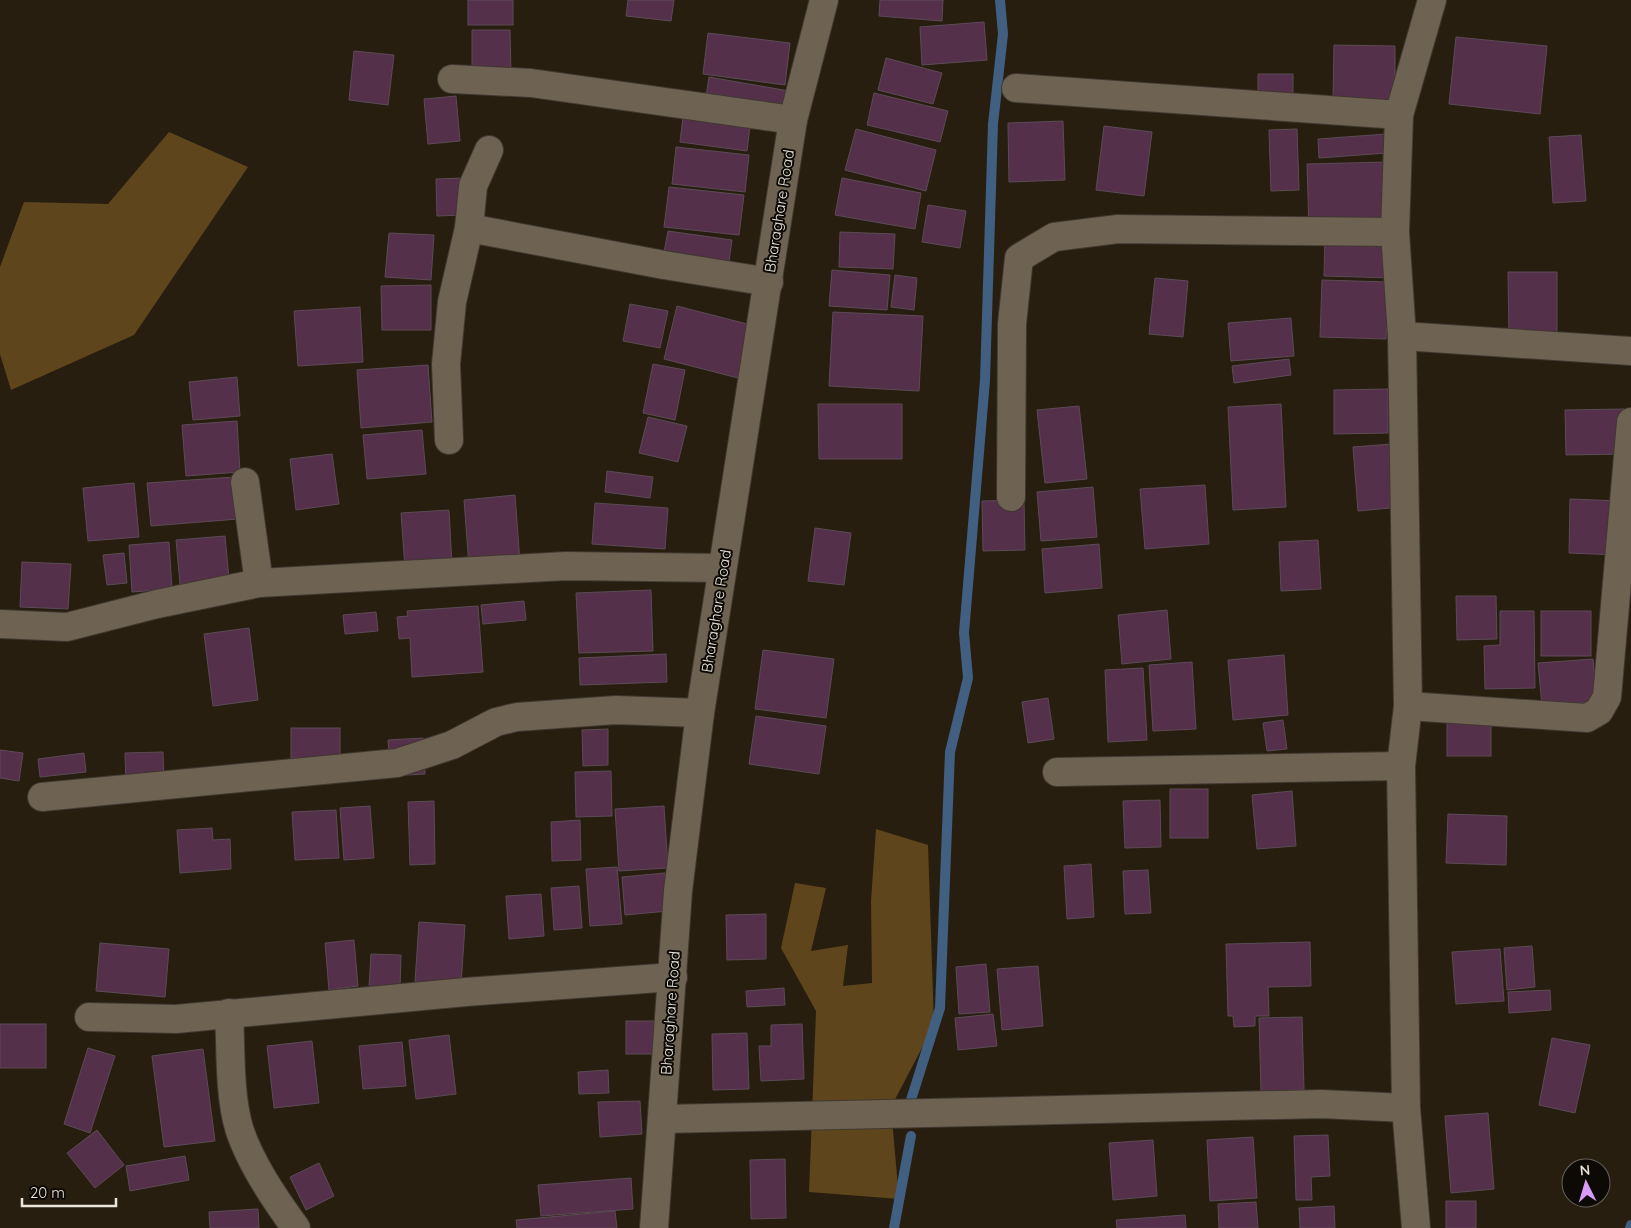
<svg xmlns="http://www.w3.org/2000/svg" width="1631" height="1228" font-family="Quicksand,sans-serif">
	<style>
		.forest { fill: #5f451c }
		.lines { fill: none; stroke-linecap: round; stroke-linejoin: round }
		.stream { stroke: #405f81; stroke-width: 10 }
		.building { fill: #54304a; stroke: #5c4b56 }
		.minor-casing { stroke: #403830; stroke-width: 30 }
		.minor { stroke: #6e6253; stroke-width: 28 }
		.labels { text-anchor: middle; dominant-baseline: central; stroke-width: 4; stroke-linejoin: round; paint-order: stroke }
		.street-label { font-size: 15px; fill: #eae4db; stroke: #0d0904 }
	</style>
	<rect width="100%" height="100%" fill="#271e10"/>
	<!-- forest -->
	<g class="forest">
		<path d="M169,132l79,35 -114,168 -123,55 -11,-36v-87l24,-65 84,2z"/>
		<path d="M876,829l52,16 6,180 -43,82 8,92 -90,-7 7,-181 -35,-63 14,-65 31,5 -15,63 37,-6 -5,41 29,-3 -1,-82z"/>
	</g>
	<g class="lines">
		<!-- stream -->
		<g class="stream">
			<path d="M910,1103l30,-95 10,-256 18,-74 -4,-45 21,-253 8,-256 10,-90 -3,-34"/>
			<path d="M894,1228l17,-92"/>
			<path d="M1630,1228l1,-3"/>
		</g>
	</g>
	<!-- building -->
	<g class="building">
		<rect x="468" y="0" width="45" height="25"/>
		<path d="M628,0h46l-3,21 -45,-5z"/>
		<path d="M880,0h63l-1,21 -63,-5z"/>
		<path d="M984,22l3,38 -65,5 -2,-38z"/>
		<path d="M472,30h38l1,46h-39z"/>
		<path d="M708,33l82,10 -5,42 -82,-11z"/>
		<path d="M1456,37l91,9 -7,68 -91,-10z"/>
		<path d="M1334,45l61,1v55l-62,-1z"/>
		<path d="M354,51l40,4 -6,50 -39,-5z"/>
		<path d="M886,58l56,15 -9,31 -55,-14z"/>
		<path d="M1258,74h35v25l-35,1z"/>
		<path d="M709,77l86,15 -5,25 -85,-14z"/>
		<path d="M874,93l74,18 -8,31 -73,-17z"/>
		<path d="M456,96l4,45 -32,3 -4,-45z"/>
		<path d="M683,117l67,9 -3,25 -67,-9z"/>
		<path d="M1063,121l2,59 -56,2 -1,-59z"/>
		<path d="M1104,126l48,6 -8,64 -48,-6z"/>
		<path d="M856,129l80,21 -10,41 -81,-21z"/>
		<path d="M1297,129l2,61 -28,1 -2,-61z"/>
		<path d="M1386,134l1,19 -68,5 -1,-19z"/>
		<path d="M1581,135l5,66 -33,2 -4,-66z"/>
		<path d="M676,147l73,8 -4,37 -73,-8z"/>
		<path d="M1387,162l1,66 -79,2 -2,-66z"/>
		<path d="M463,178l1,37 -27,1 -1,-37z"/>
		<path d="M842,178l79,15 -6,36 -80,-14z"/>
		<path d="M669,187l75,8 -5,40 -75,-8z"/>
		<path d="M928,205l38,6 -6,37 -38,-6z"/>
		<path d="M668,231l64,9 -4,28 -65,-10z"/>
		<path d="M840,232l55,2 -2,35 -54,-2z"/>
		<path d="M389,233l45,2 -3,45 -46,-3z"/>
		<path d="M1325,237l68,3 -1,38 -68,-2z"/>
		<path d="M832,270l58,5 -3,35 -58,-4z"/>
		<path d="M1508,272h49v62l-48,1z"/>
		<path d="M895,275l22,3 -3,32 -23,-3z"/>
		<path d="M1155,278l33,3 -5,56 -34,-3z"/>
		<path d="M1322,280l66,2 -2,57 -66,-2z"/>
		<path d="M431,285v45h-49l-1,-44z"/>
		<path d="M630,304l38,7 -8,37 -37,-7z"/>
		<path d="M677,306l74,19 -13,53 -74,-19z"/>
		<path d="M360,307l3,55 -65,4 -4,-55z"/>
		<path d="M833,312l90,4 -4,75 -90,-5z"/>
		<path d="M1291,318l3,38 -63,5 -3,-38z"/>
		<path d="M1289,359l2,16 -57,8 -2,-17z"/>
		<path d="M653,364l32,6 -10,50 -32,-7z"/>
		<path d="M428,365l4,57 -71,6 -4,-58z"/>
		<path d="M237,377l3,39 -47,4 -4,-38z"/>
		<path d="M1388,389v44l-54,1v-44z"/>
		<path d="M818,404h84v55h-83z"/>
		<path d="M1281,404l5,103 -53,3 -5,-103z"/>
		<path d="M1079,406l8,73 -42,4 -8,-73z"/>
		<path d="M1624,409l1,45 -59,1 -1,-45z"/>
		<path d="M648,417l39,9 -9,36 -39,-9z"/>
		<path d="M237,421l3,51 -54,4 -4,-51z"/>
		<path d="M422,430l4,44 -59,5 -4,-44z"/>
		<path d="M1392,444l9,63 -43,4 -5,-64z"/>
		<path d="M332,454l7,50 -43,6 -6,-51z"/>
		<path d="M607,471l46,6 -3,21 -45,-6z"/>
		<path d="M234,477l4,42 -87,7 -4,-43z"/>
		<path d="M134,483l5,54 -51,4 -5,-53z"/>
		<path d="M1205,485l4,59 -64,5 -5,-60z"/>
		<path d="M1093,487l4,50 -56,4 -4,-49z"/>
		<path d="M515,495l5,67 -51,4 -5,-66z"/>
		<path d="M1570,499l50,2 -2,54 -49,-2z"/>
		<path d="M1024,500l1,50 -42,1 -1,-50z"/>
		<path d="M595,503l73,5 -3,41 -73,-5z"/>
		<path d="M449,510l3,55 -47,3 -4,-55z"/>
		<path d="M815,528l36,5 -7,52 -36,-4z"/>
		<path d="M225,536l4,43 -49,5 -4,-44z"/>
		<path d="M1318,540l3,49 -40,2 -2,-49z"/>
		<path d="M169,542l3,47 -40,3 -3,-47z"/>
		<path d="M1099,544l3,44 -57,5 -3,-44z"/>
		<path d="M124,553l3,30 -20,2 -4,-30z"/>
		<path d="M22,562l49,2 -3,45 -48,-2z"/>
		<path d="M651,590l2,61 -74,2 -3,-60z"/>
		<path d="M1456,596h40l1,43 -40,1z"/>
		<path d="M524,601l2,19 -43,4 -2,-19z"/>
		<path d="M478,606l5,66 -71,5 -2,-39 -11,1 -2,-22 11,-1 -1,-5z"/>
		<path d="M1167,610l4,49 -49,5 -4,-49z"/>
		<path d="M1500,611h34l1,77 -50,1 -1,-43 16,-1z"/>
		<rect x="1541" y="611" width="50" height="45"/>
		<path d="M376,612l2,19 -33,3 -2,-19z"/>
		<path d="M249,628l9,72 -45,6 -9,-72z"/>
		<path d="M763,650l71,9 -8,59 -71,-9z"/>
		<path d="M666,654l1,28 -87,3 -1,-27z"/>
		<path d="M1284,655l4,60 -55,5 -5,-60z"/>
		<path d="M1593,659l4,43 -55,4 -4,-43z"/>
		<path d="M1192,662l4,67 -43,2 -4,-66z"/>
		<path d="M1143,668l4,72 -39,2 -3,-72z"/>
		<path d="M1048,698l6,41 -26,4 -6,-41z"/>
		<path d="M756,716l70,10 -7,48 -70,-10z"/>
		<rect x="1447" y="719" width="44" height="37"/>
		<path d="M1283,720l4,29 -20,2 -4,-28z"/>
		<rect x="291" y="728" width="49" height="30"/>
		<path d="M608,729v36l-25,1 -1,-36z"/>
		<path d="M423,738l2,36 -34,2 -3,-36z"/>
		<path d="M0,750l23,3 -4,28 -19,-3z"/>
		<path d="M163,752l1,31 -38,1 -1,-31z"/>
		<path d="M84,753l2,19 -46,5 -2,-18z"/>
		<path d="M611,771l1,45 -36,1 -1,-45z"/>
		<rect x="1170" y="789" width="38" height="49"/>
		<path d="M1292,791l4,55 -39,3 -5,-54z"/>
		<path d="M1160,800l1,47 -36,1 -2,-47z"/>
		<path d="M434,801l1,63 -25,1 -2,-63z"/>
		<path d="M370,806l4,52 -30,2 -4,-52z"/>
		<path d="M664,806l4,62 -49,3 -4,-62z"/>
		<path d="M336,810l3,48 -44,2 -3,-48z"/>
		<path d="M1448,814l59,2 -1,49 -60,-2z"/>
		<path d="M580,820l1,40 -29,1 -1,-39z"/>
		<path d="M212,828l1,12 17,-1 1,30 -51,4 -3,-43z"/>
		<path d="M1091,864l3,53 -27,2 -3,-53z"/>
		<path d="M617,867l5,57 -32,2 -4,-57z"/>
		<path d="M1148,870l3,43 -26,1 -2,-43z"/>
		<path d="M665,873l3,38 -43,4 -3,-38z"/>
		<path d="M579,886l3,42 -28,2 -3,-42z"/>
		<path d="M541,894l3,42 -35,3 -3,-43z"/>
		<path d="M766,914v45l-39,1 -1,-45z"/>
		<path d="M419,922l46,3 -4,60 -46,-3z"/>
		<path d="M354,940l4,46 -29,4 -4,-47z"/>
		<path d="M1310,942l1,44 -43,1 1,29h-14v10l-21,1 -1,-11h-5l-2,-72z"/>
		<path d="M100,943l69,6 -4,48 -69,-6z"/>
		<path d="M1532,946l3,41 -28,3 -3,-42z"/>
		<path d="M1500,949l4,52 -48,3 -4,-52z"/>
		<path d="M371,954l30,1 -1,33 -31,-1z"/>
		<path d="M986,964l4,48 -31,2 -3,-47z"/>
		<path d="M1038,966l5,60 -41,4 -5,-61z"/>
		<path d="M784,988l1,17 -38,2 -1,-16z"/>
		<path d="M1550,990l1,20 -42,3 -1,-21z"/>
		<path d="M993,1014l4,32 -39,4 -3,-32z"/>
		<path d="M1302,1017l2,73 -43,1 -2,-73z"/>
		<rect x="626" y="1021" width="28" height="33"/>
		<rect x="0" y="1024" width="46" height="44"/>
		<path d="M802,1024l2,55 -43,2 -2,-35h12v-21z"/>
		<path d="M747,1033l2,56 -36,1 -1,-56z"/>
		<path d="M449,1035l7,59 -40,5 -7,-59z"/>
		<path d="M1552,1038l38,7 -15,68 -36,-8z"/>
		<path d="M312,1041l7,62 -45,5 -7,-62z"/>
		<path d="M402,1042l4,44 -43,3 -4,-43z"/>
		<path d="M88,1048l27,8 -25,77 -26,-9z"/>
		<path d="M203,1049l12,92 -51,6 -12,-91z"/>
		<path d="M608,1070l1,23 -30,1 -1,-22z"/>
		<path d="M640,1101l2,33 -42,3 -2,-35z"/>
		<path d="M1488,1113l6,76 -43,4 -6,-77z"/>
		<path d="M97,1130l27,35 -29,23 -28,-35z"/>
		<path d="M1328,1135l2,41 -19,1 1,23h-16l-2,-64z"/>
		<path d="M1253,1137l4,61 -47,3 -3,-61z"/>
		<path d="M1153,1140l4,56 -44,4 -4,-57z"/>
		<path d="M185,1156l4,24 -59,11 -4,-25z"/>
		<path d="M785,1159l1,59 -35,1 -1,-59z"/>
		<path d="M319,1163l15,33 -28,14 -16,-33z"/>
		<path d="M631,1178l2,31 -92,7 -3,-31z"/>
		<rect x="1446" y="1201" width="30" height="27"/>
		<path d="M1256,1202l2,26h-39l-1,-24z"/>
		<path d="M1334,1206l1,22h-35l-1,-20z"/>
		<path d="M258,1209l1,19h-49l-1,-16z"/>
		<path d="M615,1211l2,17h-100l-1,-8z"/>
		<path d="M1185,1215l1,13h-69l-1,-8z"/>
	</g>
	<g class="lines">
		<defs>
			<g id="minor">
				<path d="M452,79l79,4 262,37"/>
				<path d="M1016,88l383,27"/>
				<path d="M469,228l195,37 105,17"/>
				<path d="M1402,336l229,15"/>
				<path d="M449,440l-3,-76 6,-62 17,-74 4,-42 16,-36"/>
				<path d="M245,482l14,101"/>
				<path d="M1011,497l1,-173 7,-66 35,-21 64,-8 277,3"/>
				<path d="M0,624l67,3 90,-23 102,-21 307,-17 156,2"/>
				<path d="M1408,706l179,12 12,-7 8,-14 24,-275"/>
				<path d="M1057,772l344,-6"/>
				<path d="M42,797l355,-34 55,-18 44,-23 21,-5 99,-7 84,3"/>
				<path d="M229,1013c2,36 0,81 10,115 10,32 37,73 57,100"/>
				<path d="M89,1017l87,2 290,-27 207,-15"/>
				<path d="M662,1119l659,-15 85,4"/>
				<path d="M654,1228l24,-337 22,-178 93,-593 31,-120"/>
				<path d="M1416,1228l-10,-120 -5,-342 7,-60 -6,-370 -7,-104 4,-117 33,-115"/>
			</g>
		</defs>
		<!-- minor casing -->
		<use href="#minor" class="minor-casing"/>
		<!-- minor -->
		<use href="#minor" class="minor"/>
	</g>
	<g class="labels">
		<!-- street labels -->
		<g class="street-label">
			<text transform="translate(779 211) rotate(-81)">Bharaghare Road</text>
			<text transform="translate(716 611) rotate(-81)">Bharaghare Road</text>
			<text transform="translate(670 1013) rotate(-86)">Bharaghare Road</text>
		</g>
	</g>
	<!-- north arrow -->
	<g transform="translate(1586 1183) rotate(355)"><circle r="24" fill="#0d0904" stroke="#65615a"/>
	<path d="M0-4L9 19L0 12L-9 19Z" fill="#d79bf8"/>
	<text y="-8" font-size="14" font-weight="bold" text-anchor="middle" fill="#eae4db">N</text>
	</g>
	<!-- scale -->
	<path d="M22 1198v8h94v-8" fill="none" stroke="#eae4db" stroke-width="2.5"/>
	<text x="30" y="1198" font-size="15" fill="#eae4db" stroke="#0d0904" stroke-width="4" paint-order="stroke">20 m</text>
</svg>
